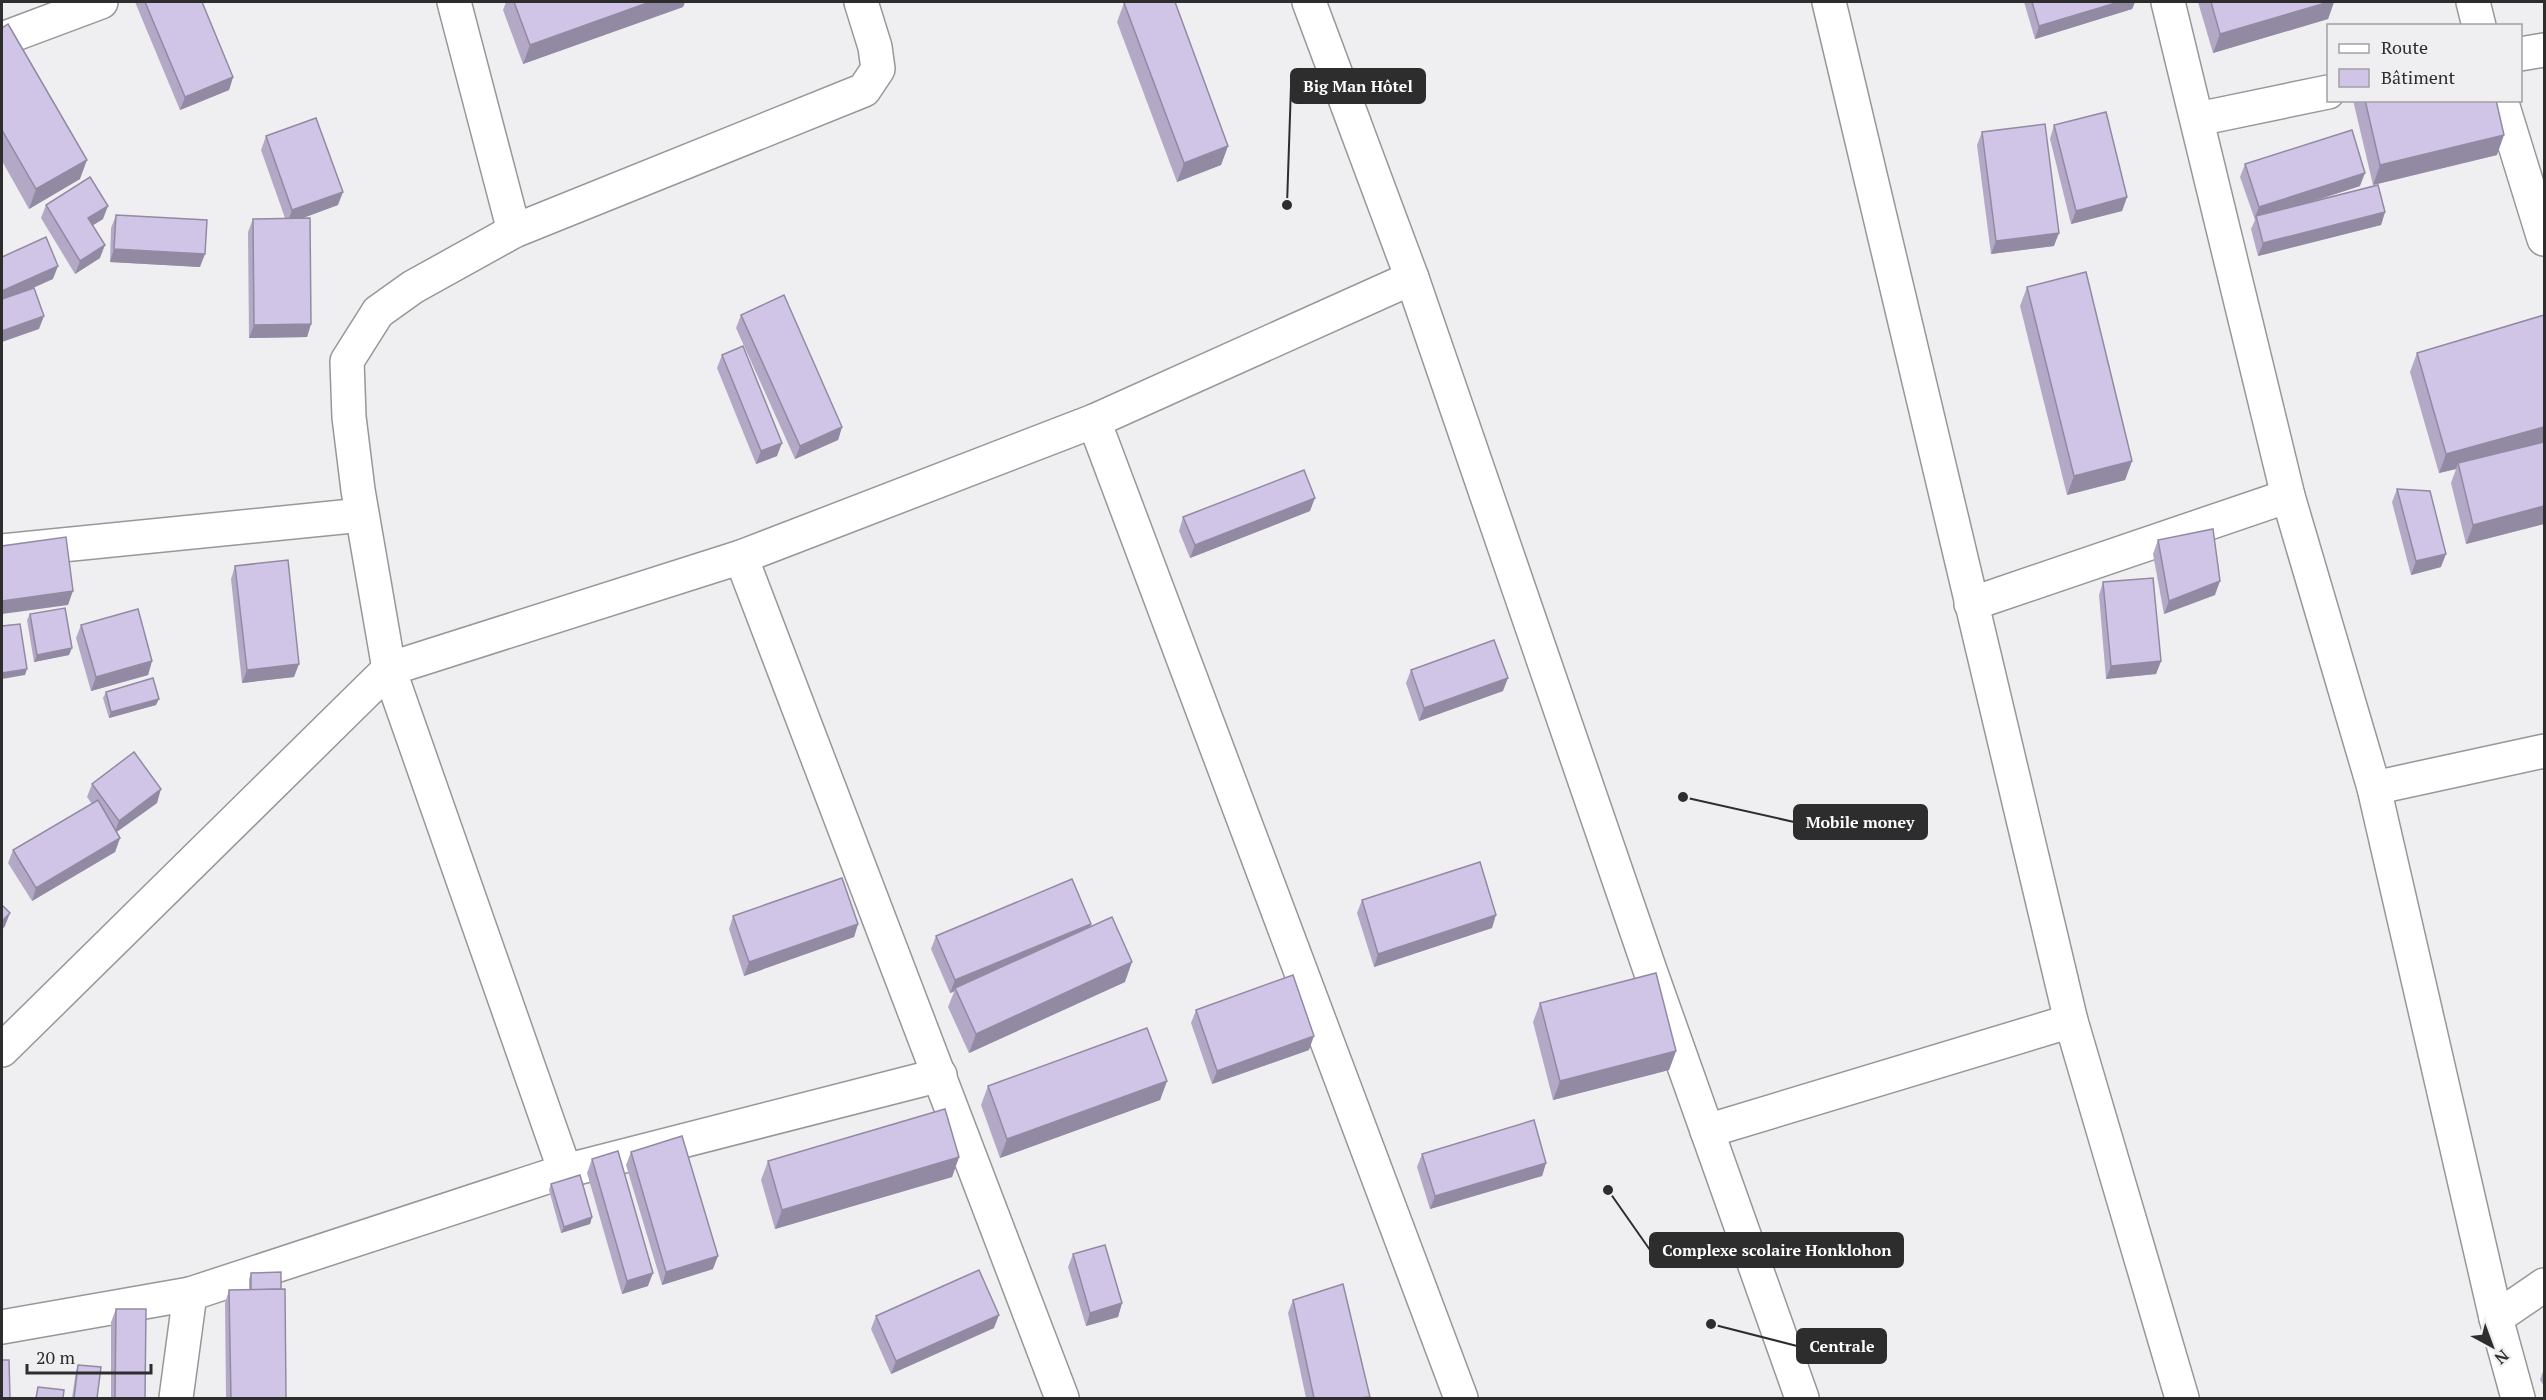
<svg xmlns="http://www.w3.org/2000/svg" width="2546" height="1400" font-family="'PT Serif',serif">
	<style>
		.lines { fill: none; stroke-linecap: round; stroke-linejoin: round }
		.street-casing { stroke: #979798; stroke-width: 36 }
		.street { stroke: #fff; stroke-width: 33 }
		.wall { fill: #b3a9c7 }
		.shaded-wall { fill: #928aa2 }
		.building { fill: #d0c5e7; stroke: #928aa2; stroke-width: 1.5 }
		.leader { fill: none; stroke: #2d2d2e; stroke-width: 2 }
		.callout-dot { fill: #2d2d2e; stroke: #efeff1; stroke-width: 2 }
		.callout { fill: #2d2d2e; stroke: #2d2d2e; stroke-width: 2 }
		.callout-label { font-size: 16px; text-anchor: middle; font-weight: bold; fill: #fff }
	</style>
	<rect width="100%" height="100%" fill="#efeff1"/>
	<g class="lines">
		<defs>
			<g id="street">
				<path d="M454,2l60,229"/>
				<path d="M1309,2l103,276 239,695 151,425"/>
				<path d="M1829,2l242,1019 111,377"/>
				<path d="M2168,2l120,494 86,292 122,530 22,80"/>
				<path d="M2473,2l6,24"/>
				<path d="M2,39l99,-37"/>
				<path d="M2520,54l24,-4"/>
				<path d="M2501,100l43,139"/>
				<path d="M2198,119l130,-27"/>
				<path d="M1094,421l367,977"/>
				<path d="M2,551l360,-36"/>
				<path d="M741,557l321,841"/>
				<path d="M1971,604l317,-108"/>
				<path d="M2374,788l170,-37"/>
				<path d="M2,1050l387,-381 352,-112 353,-136 318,-143"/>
				<path d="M1707,1131l364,-110"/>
				<path d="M565,1171l-176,-502 -31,-179 -9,-73 -2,-56 31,-49 35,-25 101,-56 350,-141 14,-21 -3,-22 -14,-45"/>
				<path d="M2496,1318l48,-33"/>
				<path d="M2,1327l188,-33 375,-123 375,-96"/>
				<path d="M176,1398l14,-104"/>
			</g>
		</defs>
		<!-- street casing -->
		<use href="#street" class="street-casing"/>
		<!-- street -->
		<use href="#street" class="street"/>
	</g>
	<!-- wall -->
	<g class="wall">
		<path d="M135,2h67l31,75 -4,13 -49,20z"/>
		<path d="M506,2h179l-2,5 -160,57 -20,-54z"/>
		<path d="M2024,2h111l-3,7 -97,30z"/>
		<path d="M2198,2h136l-6,17 -115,34z"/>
		<path d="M1124,3l104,143 -7,19 -44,17 -60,-160z"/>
		<path d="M2,28l78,151 -51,30 -27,-48z"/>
		<path d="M2353,100h143l1,55 -124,30z"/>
		<path d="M2054,125l73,72 -5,14 -51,13 -21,-85z"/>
		<path d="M1982,132l72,114 -63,8 -14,-109z"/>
		<path d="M266,136l72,69 -36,13 9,106 -4,13 -58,1 -1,-106 5,-13 32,-1 -24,-68z"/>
		<path d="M2245,164l115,22 -49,16 74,10 -4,13 -123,31 -7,-27 4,-9 -15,-43z"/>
		<path d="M46,205l57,14 -11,7 8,32 -25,16 -34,-56z"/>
		<path d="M116,215l84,52 -90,-5 1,-34z"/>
		<path d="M2027,287l105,174 -7,19 -58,15 -47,-189z"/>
		<path d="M741,315l101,112 -4,13 -43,19 -59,-131z"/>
		<path d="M2544,315v209l-78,20 -15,-61 5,-14 -17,4 -29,-101 7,-19z"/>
		<path d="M722,355l55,101 -21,8 -39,-96z"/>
		<path d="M2397,489l44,78 -30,8 -19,-73z"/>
		<path d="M1310,511l-120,47 -11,-27 4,-14z"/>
		<path d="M2158,540l57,55 -51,19 -11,-60z"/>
		<path d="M235,566l59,111 -52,6 -11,-104z"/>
		<path d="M2103,582l58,79 -5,13 -50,5 -7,-84z"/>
		<path d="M30,614l39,41 -35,7 -7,-42z"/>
		<path d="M81,625l71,36 -4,14 -57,16 -15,-53z"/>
		<path d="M1411,670l92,21 -84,30 -13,-38z"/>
		<path d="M106,692l50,13 -47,13 -6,-20z"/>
		<path d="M92,784l65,19 -41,29 4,6 -5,14 -83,49 -24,-38 5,-13 79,-46 -5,-7z"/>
		<path d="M1362,900l130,28 -118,39 -17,-54z"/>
		<path d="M733,916l125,8 -4,13 -110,39 -15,-47z"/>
		<path d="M1091,924l-1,3 35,55 -156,71 -21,-46 6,-15 -4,1 -19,-44 5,-13z"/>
		<path d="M1540,1003l136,48 -7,19 -116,30 -20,-78z"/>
		<path d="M1196,1010l113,40 -97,34 -21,-61z"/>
		<path d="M1167,1081l-7,19 -160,58 -19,-53 7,-19z"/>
		<path d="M631,1152l82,117 -51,16 -36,-120z"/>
		<path d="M1422,1154l124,9 -4,13 -112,33 -13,-42z"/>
		<path d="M959,1157l-7,20 -177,52 -14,-49 7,-19z"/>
		<path d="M592,1159l56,127 -26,8 -35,-121z"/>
		<path d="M551,1184l41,33 -2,7 -29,9 -12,-43z"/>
		<path d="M1073,1254l49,49 -4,14 -32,9 -18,-59z"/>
		<path d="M251,1273l30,16 5,109h-60l-1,-95 4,-13h20v-11z"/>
		<path d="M1293,1300l77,97v1h-64l-18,-85z"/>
		<path d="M116,1309l29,89h-34v-76z"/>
		<path d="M876,1316l118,12 -103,46 -20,-45z"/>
		<path d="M78,1365l19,33h-25l4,-27z"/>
		<path d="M2544,1368v18l-4,-6z"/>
	</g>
	<!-- shaded-wall -->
	<g class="shaded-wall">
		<path d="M650,2h35l-2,5 -160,57 7,-19z"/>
		<path d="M2119,2h16l-3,7 -97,30 4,-13z"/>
		<path d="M2329,2h5l-6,17 -115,34 7,-19z"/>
		<path d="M233,77l-4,13 -49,20 5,-13z"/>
		<path d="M2504,135l-7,20 -124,30 7,-20z"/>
		<path d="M1228,146l-7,19 -44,17 7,-19z"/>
		<path d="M87,160l-7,19 -51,30 7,-20z"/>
		<path d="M2365,173l-5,13 -103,33 -1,-3 -2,4 5,-13z"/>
		<path d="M343,192l-5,13 -51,19 5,-14z"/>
		<path d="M2127,197l-5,14 -51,13 5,-13z"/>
		<path d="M108,206l-5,13 -20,12 5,-13z"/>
		<path d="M2385,212l-4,13 -123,31 5,-13z"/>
		<path d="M2059,233l-5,13 -63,8 5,-13z"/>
		<path d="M105,245l-5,13 -25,16 5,-13z"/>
		<path d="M114,249l91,5 -5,13 -90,-5z"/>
		<path d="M58,266l-5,13 -51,23v-11z"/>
		<path d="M44,316l-5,13 -37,13v-11z"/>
		<path d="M311,324l-4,13 -58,1 5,-13z"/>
		<path d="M842,427l-4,13 -43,19 5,-13z"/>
		<path d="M2544,427v18l-86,18 -2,6 -17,4 7,-19z"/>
		<path d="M782,443l-5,13 -21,8 5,-13z"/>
		<path d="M2132,461l-7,19 -58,15 7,-19z"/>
		<path d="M1315,498l-5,13 -120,47 5,-13z"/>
		<path d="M2544,506v18l-78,20 7,-19z"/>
		<path d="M2446,554l-5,13 -30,8 5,-14z"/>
		<path d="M2220,581l-5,14 -51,19 5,-13z"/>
		<path d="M73,591l-5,14 -66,9v-13z"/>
		<path d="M72,648l-3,7 -35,7 3,-7z"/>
		<path d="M152,661l-4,14 -57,16 5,-14z"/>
		<path d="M2161,661l-5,13 -50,5 5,-13z"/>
		<path d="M299,664l-5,13 -52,6 5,-13z"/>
		<path d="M27,669l-2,6 -23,4v-6z"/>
		<path d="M1508,678l-5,13 -84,30 5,-13z"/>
		<path d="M159,699l-3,6 -47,13 2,-6z"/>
		<path d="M161,789l-4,14 -43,31 5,-13z"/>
		<path d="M120,838l-5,14 -83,49 4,-13z"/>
		<path d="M10,913l-5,13 -3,4v-9z"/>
		<path d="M1496,915l-4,13 -118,39 4,-13z"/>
		<path d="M858,924l-4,13 -110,39 5,-14z"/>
		<path d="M1091,924l-5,13 -131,51 -1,3 -4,2 5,-13z"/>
		<path d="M1132,962l-7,20 -156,71 7,-19z"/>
		<path d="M1314,1036l-5,14 -97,34 5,-13z"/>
		<path d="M1676,1051l-7,19 -116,30 7,-19z"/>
		<path d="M1167,1081l-7,19 -160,58 7,-19z"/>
		<path d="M959,1157l-7,20 -177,52 7,-19z"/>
		<path d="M1546,1163l-4,13 -112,33 5,-13z"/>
		<path d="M592,1217l-2,7 -29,9 3,-6z"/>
		<path d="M718,1256l-5,13 -51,16 4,-13z"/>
		<path d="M653,1273l-5,13 -26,8 5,-13z"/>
		<path d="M1122,1303l-4,14 -32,9 4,-13z"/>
		<path d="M999,1315l-5,13 -103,46 5,-13z"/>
	</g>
	<!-- building -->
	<g class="building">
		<path d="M145,2h57l31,75 -48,20z"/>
		<path d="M514,2h136l-120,43z"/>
		<path d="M1127,2h48l53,144 -44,17 -60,-160z"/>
		<path d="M2032,2h87l-80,24z"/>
		<path d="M2211,2h118l-109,32z"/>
		<path d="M8,24l79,136 -51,29 -34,-59v-102z"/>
		<path d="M2365,100h131l8,35 -124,30z"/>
		<path d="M2106,112l21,85 -51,14 -22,-86z"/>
		<path d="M316,118l27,74 -51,18 -26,-74z"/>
		<path d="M2045,124l14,109 -63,8 -14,-109z"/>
		<path d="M2352,130l13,43 -106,34 -14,-43z"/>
		<path d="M90,177l18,29 -20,12 17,27 -25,16 -34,-56z"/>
		<path d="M2378,185l7,27 -122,31 -7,-27z"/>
		<path d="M116,215l91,5 -2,34 -91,-5z"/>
		<path d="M310,218l1,106 -57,1 -1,-106z"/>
		<path d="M46,237l12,29 -56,25v-34z"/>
		<path d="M2086,272l46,189 -58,15 -47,-189z"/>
		<path d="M34,288l10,28 -42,15v-32z"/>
		<path d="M784,295l58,132 -42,19 -59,-131z"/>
		<path d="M2544,315v112l-98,27 -29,-101z"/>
		<path d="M743,346l39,97 -21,8 -39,-96z"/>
		<path d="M2544,442v64l-71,19 -15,-62z"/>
		<path d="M1304,470l11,28 -120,47 -12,-28z"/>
		<path d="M2397,489l33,2 16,63 -30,7z"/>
		<path d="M2213,529l7,52 -51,20 -11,-61z"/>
		<path d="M66,537l7,54 -71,10v-55z"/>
		<path d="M288,560l11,104 -52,6 -12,-104z"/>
		<path d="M2153,578l8,83 -50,5 -8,-84z"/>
		<path d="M65,608l7,40 -35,7 -7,-41z"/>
		<path d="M138,609l14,52 -56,16 -15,-52z"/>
		<path d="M20,624l7,45 -25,4v-47z"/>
		<path d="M1494,640l14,38 -84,30 -13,-38z"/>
		<path d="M153,678l6,21 -48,13 -5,-20z"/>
		<path d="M134,752l27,37 -42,32 -27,-37z"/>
		<path d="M98,800l22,38 -84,50 -23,-38z"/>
		<path d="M1480,862l16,53 -118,39 -16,-54z"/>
		<path d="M842,878l16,46 -109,38 -16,-46z"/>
		<path d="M1072,879l19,45 -136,56 -19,-44z"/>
		<path d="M2,905l8,8 -8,8z"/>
		<path d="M1112,917l20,45 -156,72 -21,-46z"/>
		<path d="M1656,973l20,78 -116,30 -20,-78z"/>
		<path d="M1293,975l21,61 -97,35 -21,-61z"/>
		<path d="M1147,1028l20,53 -160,58 -19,-53z"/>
		<path d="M945,1109l14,48 -177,53 -14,-49z"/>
		<path d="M1534,1120l12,43 -111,33 -13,-42z"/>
		<path d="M682,1136l36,120 -52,16 -35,-120z"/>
		<path d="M618,1151l35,122 -26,8 -35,-122z"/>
		<path d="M580,1175l12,42 -28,10 -13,-43z"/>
		<path d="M1105,1245l17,58 -32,10 -17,-59z"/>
		<path d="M979,1270l20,45 -103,46 -20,-45z"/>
		<path d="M281,1272v17l-30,1v-17z"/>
		<path d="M1343,1284l27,113 -10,1h-46l-21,-98z"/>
		<path d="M285,1289l1,109h-55l-2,-108z"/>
		<path d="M116,1309h30l-1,89h-30z"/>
		<path d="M2,1360h7l1,38h-8z"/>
		<path d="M78,1365l23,2 -4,31h-23z"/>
		<path d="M38,1387l26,3 -1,8h-27z"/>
	</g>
	<!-- callouts -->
	<path class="leader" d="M1287 205L1291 86M1683 797L1794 822M1608 1190L1650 1250M1711 1324L1797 1346"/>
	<g class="callout-dot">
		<circle cx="1287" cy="205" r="6"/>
		<circle cx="1683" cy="797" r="6"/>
		<circle cx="1608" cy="1190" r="6"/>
		<circle cx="1711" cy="1324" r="6"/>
	</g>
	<g class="callout">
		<rect x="1291" y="69" width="134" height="34" rx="6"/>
		<rect x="1794" y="805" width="133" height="34" rx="6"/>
		<rect x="1650" y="1233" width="253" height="34" rx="6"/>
		<rect x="1797" y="1329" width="89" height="34" rx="6"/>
	</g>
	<g class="callout-label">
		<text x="1358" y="92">Big Man Hôtel</text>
		<text x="1860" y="828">Mobile money</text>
		<text x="1777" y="1256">Complexe scolaire Honklohon</text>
		<text x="1842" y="1352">Centrale</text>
	</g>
	<!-- border -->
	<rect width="2546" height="1400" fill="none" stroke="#2d2d2e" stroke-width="6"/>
	<!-- legend -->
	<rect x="2327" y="24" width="195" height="78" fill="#efeff1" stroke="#a1a1a3" stroke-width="1.5"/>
	<rect x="2339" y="44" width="30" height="9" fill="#ffffff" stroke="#a1a1a3" stroke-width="1.5"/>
	<text x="2381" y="54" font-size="18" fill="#2d2d2e">Route</text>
	<rect x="2339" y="69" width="30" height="18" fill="#d0c5e7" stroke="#a1a1a3" stroke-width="1.5"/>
	<text x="2381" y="84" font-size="18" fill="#2d2d2e">Bâtiment</text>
	<!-- north arrow -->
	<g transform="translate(2492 1346) rotate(139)" stroke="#efeff1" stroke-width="4.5" paint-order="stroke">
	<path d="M0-4.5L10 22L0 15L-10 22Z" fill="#2d2d2e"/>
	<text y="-9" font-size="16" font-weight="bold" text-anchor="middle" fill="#2d2d2e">N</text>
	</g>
	<!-- scale -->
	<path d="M27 1364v9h124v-9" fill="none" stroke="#2d2d2e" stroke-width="3"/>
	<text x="36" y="1364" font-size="18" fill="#2d2d2e" stroke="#efeff1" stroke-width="4.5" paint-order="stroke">20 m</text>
</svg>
